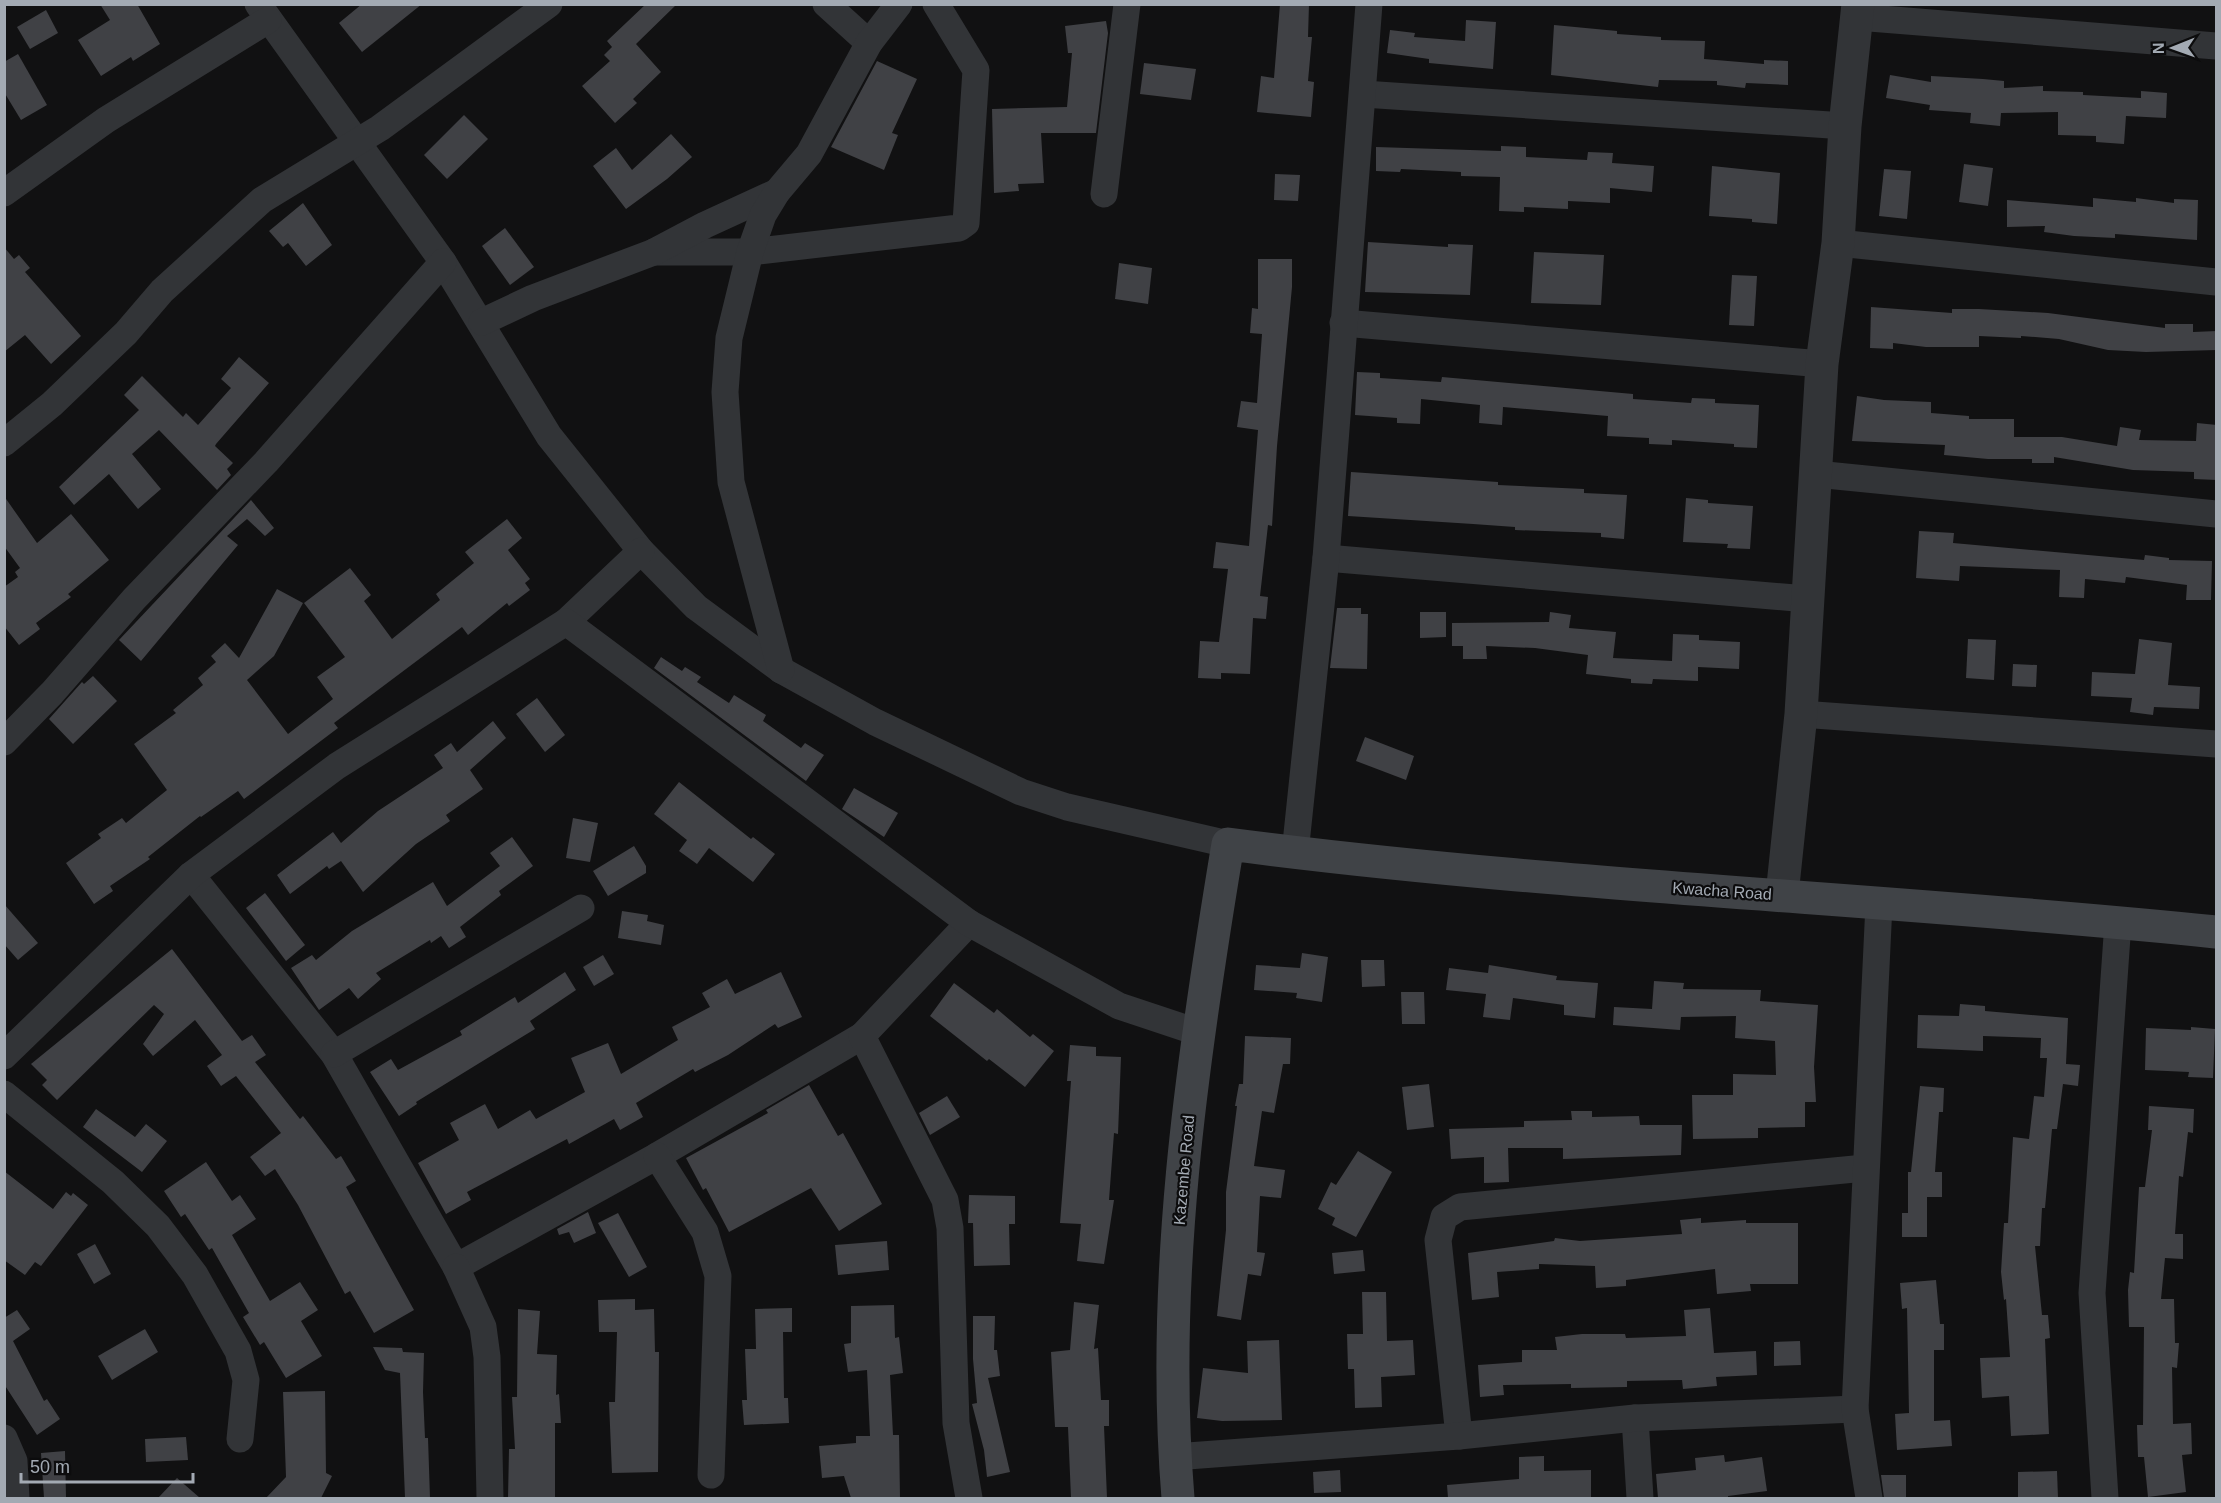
<svg xmlns="http://www.w3.org/2000/svg" width="2221" height="1503" font-family="Helvetica,sans-serif">
	<style>
		.building { fill: #404145 }
		.lines { fill: none; stroke-linecap: round; stroke-linejoin: round }
		.minor { stroke: #323437; stroke-width: 27 }
		.tertiary { stroke: #323437; stroke-width: 33 }
		.secondary { stroke: #404347; stroke-width: 33 }
		.labels { text-anchor: middle; dominant-baseline: central; stroke-width: 4.5; stroke-linejoin: round; paint-order: stroke }
		.street-label { font-size: 16px; fill: #a3aab3; stroke: #0c0c0d }
	</style>
	<rect width="100%" height="100%" fill="#111112"/>
	<!-- building -->
	<g class="building">
		<path d="M100,4h37l23,40 -27,17 -2,-4 -30,19 -23,-36 32,-20z"/>
		<path d="M362,4h60l-60,48 -23,-29z"/>
		<path d="M646,4h31l-41,40 25,28 -28,27 4,4 -22,20 -33,-37 28,-25 -6,-6 8,-8 -5,-6z"/>
		<path d="M1280,4h29l-1,33h4l-4,44 6,1 -3,35 -54,-5 4,-36 13,2z"/>
		<path d="M46,10l12,23 -28,16 -13,-22z"/>
		<path d="M1466,20l30,2 -3,47 -64,-6v-4l-42,-6 3,-23 25,3 -1,4 51,4z"/>
		<path d="M1106,21l2,12 -12,100h-55l3,50 -26,1 1,7 -25,2 -2,-84 75,-2 5,-54h-4l-3,-27z"/>
		<path d="M1554,25l63,6v3l44,3v3l44,1 -1,18 60,5v-4l24,1v24l-42,-2 -1,5 -28,-3v-4l-58,-1 -1,7 -107,-12z"/>
		<path d="M18,54l29,51 -26,15 -17,-28v-30z"/>
		<path d="M877,61l40,18 -25,54 6,2 -14,35 -53,-23z"/>
		<path d="M1144,63l52,6 -5,31 -51,-6z"/>
		<path d="M1890,75l41,7v-6l52,3 21,2v7l39,-2v5l40,1v3l58,3v-7l26,2 -1,25 -40,-2 -2,28 -28,-2v-6l-38,-1v-23l-57,1 -1,13 -30,-3 1,-10 -42,-3 1,-5 -44,-7z"/>
		<path d="M464,115l24,24 -41,40 -23,-24z"/>
		<path d="M671,134l21,23 -25,22 -41,30 -33,-43 23,-18 16,22z"/>
		<path d="M1501,146l25,1v10l61,3 1,-8 25,1 -1,10 42,3 -2,26 -42,-4v15l-42,-2v8l-44,-2v5l-25,-1 1,-34 -39,-1v-4l-60,-3 -1,3 -24,-1v-24l125,4z"/>
		<path d="M1964,164l29,4 -5,38 -29,-4z"/>
		<path d="M1712,166l68,7 -3,51 -25,-2v-3l-43,-3z"/>
		<path d="M1884,169l27,2 -4,48 -28,-3z"/>
		<path d="M1275,174l25,1 -2,26 -24,-1z"/>
		<path d="M2093,198l43,4v-4l38,5v-4l24,1 -1,40 -82,-6v4l-41,-2 -30,-4 1,-6 -38,1v-27l86,7z"/>
		<path d="M303,203l29,42 -26,21 -18,-23 -5,4 -14,-16z"/>
		<path d="M505,228l29,39 -24,18 -28,-39z"/>
		<path d="M1368,242l80,5v-3l25,1 -3,50 -105,-3z"/>
		<path d="M4,247l10,12 5,-4 11,13 -5,4 56,64 -30,28 -26,-29 -21,17z"/>
		<path d="M1534,252l70,3 -3,50 -70,-2z"/>
		<path d="M1258,259h34v28l-15,159 -5,80 -4,-1 -8,71 8,1 -2,22 -13,-1 -3,56 -29,-1v6l-23,-1 2,-37 19,1 9,-73 -15,-1 3,-26 33,4 9,-116 -21,-3 4,-26 16,2 5,-69 -12,-1 2,-25 6,1z"/>
		<path d="M1119,263l33,5 -4,36 -33,-5z"/>
		<path d="M1732,275l25,1 -3,50 -25,-1z"/>
		<path d="M1871,307l81,6v-4h27l69,4 117,15v-4h28v8l24,-1v19l-71,2 -38,-2 -49,-11 -38,-3v2l-42,-2v11h-53l-33,-4v6l-23,-1z"/>
		<path d="M239,357l30,26 -53,61 -1,2 18,17 -6,6 4,6 -14,15 -58,-60 -27,24 29,35 -23,20 -29,-35 -35,31 -15,-18 80,-77 -15,-15 18,-19 41,41 3,-4 12,12 33,-37 -10,-9z"/>
		<path d="M1357,372l23,1v5l61,4 1,-5 191,17v5l58,4 1,-5 23,1v4l44,2 -2,43 -23,-1v-3l-62,-4v5l-23,-1v-6l-42,-2 1,-20 -105,-9 -1,18 -23,-2 1,-18 -59,-6 -1,25 -23,-1v-5l-42,-3z"/>
		<path d="M1857,396l27,4 47,2v11l38,3v3h45v18h48l55,9 3,-19 21,3 -2,10 57,1 1,-18 20,2v55l-23,-1v-7l-61,-2 -79,-13v6h-22v-4h-44l-44,-4 1,-10 -93,-4z"/>
		<path d="M1351,472l147,10v3l86,4v4l43,2 -3,44 -23,-2v-4l-86,-3v-3l-42,-3 -125,-8z"/>
		<path d="M4,496l33,47 34,-29 38,46 -41,34 3,3 -35,26 4,6 -21,16 -15,-19v-39l14,-10 -3,-5 5,-4 -16,-22z"/>
		<path d="M1686,498l22,2v3l45,3 -3,43 -23,-1 1,-4 -45,-2z"/>
		<path d="M251,500l23,28 -9,8 -18,-17 -20,17 11,9 -97,116 -22,-21z"/>
		<path d="M507,519l15,19 -14,12 22,29 -5,4 5,7 -21,16 -2,-3 -39,32 -6,-8 -128,96 4,5 -94,71 -6,-8 -37,26 -1,-1 -52,41 2,2 -40,27 3,5 -19,13 -28,-41 35,-25 -3,-4 24,-16 4,5 41,-33 -33,-46 42,-31 -3,-3 30,-25 -5,-7 18,-16 -5,-6 14,-13 14,15 38,-69 26,14 -29,53 -27,24 41,54 45,-35 -16,-22 28,-20 -41,-54 46,-35 21,27 -7,6 28,38 48,-39 -4,-6 38,-31 -9,-11z"/>
		<path d="M1919,531l35,2 -1,10 191,17 1,-5 24,3v2l43,1 -1,39h-25l1,-15 -61,-8 -1,6 -40,-4 -1,19 -25,-1 1,-27 -100,-4 -1,15 -43,-3z"/>
		<path d="M1337,608h24v6h7l-1,55 -37,-1z"/>
		<path d="M1420,612h26v25l-26,1z"/>
		<path d="M1550,612l21,3 -2,13 47,4 -3,26 59,3 1,-27 26,1v5l41,2 -1,27 -41,-2v14l-45,-2 -1,5 -21,-1v-4l-45,-5 2,-19 -53,-7 -49,-2 1,13h-24v-13h-11v-23l97,-1z"/>
		<path d="M1968,639l28,1 -2,40 -28,-2z"/>
		<path d="M2139,639l33,4 -4,42 32,2 -1,22 -45,-2 -1,8 -23,-3 2,-14 -41,-2 1,-24 43,2z"/>
		<path d="M661,657l21,14 3,-4 16,10 -4,5 32,21 5,-8 32,20 -3,6 38,27 4,-5 19,12 -18,26 -152,-113z"/>
		<path d="M2013,664l24,1 -1,22 -24,-1z"/>
		<path d="M93,676l24,25 -44,43 -24,-25 33,-37 2,2z"/>
		<path d="M537,698l28,37 -20,17 -29,-38z"/>
		<path d="M493,721l13,17 -36,32 13,19 -37,26 4,6 -34,23 -53,48 -22,-31 -12,8 -2,-3 -37,28 -13,-19 56,-43 8,11 37,-32 65,-43 -9,-13 17,-12 6,9z"/>
		<path d="M1365,737l49,19 -8,24 -50,-19z"/>
		<path d="M679,782l72,57 2,-2 22,17 -22,28 -44,-34 -12,16 -18,-13 8,-11 -33,-26z"/>
		<path d="M854,788l44,25 -14,24 -42,-28z"/>
		<path d="M573,818l25,5 -8,39 -24,-4z"/>
		<path d="M512,837l21,29 -34,25 2,4 -41,32 6,10 -17,11 -8,-12 -10,7 -1,-3 -54,33 5,6 -23,20 -9,-11 -30,22 -28,-42 21,-13 4,5 36,-29 81,-49 14,24 53,-40 -10,-13z"/>
		<path d="M634,846l12,20v7l-38,23 -15,-25z"/>
		<path d="M265,893l40,52 -19,16 -40,-53z"/>
		<path d="M4,904l34,39 -20,17 -14,-16z"/>
		<path d="M622,911l26,4 -1,6 17,4 -3,20 -43,-7z"/>
		<path d="M172,949l70,92 10,-6 14,20 -11,7 45,57 3,-3 33,43 5,-3 15,25 -10,6 68,123 -40,23 -24,-42 -5,3 -47,-89 -23,-36 -10,7 -15,-19 31,-24 -45,-57 -15,10 -14,-20 15,-11 -27,-35 -42,36 -10,-12 21,-30 -10,-9 -97,95 -15,-15 5,-5 -16,-16z"/>
		<path d="M1302,953l26,4 -6,45 -26,-4 1,-5 -43,-3 2,-25 44,3z"/>
		<path d="M603,955l11,19 -20,12 -11,-19z"/>
		<path d="M1361,960h23l1,26 -23,1z"/>
		<path d="M1489,965l68,11 -1,4 42,3 -3,35 -31,-3v-10l-51,-7 -3,22 -27,-3 3,-23 -40,-4 3,-22 39,5z"/>
		<path d="M565,972l11,18 -46,31 5,8 -119,73 1,2 -18,12 -29,-44 21,-13 7,11 64,-35 -2,-4 55,-34 3,6z"/>
		<path d="M781,972l21,45 -24,11 -3,-4 -47,31 -33,17 -2,-3 -57,34 7,14 -23,13 -6,-11 -45,25 -2,-5 -100,53 4,8 -25,14 -28,-51 41,-23 -9,-17 35,-19 13,25 32,-19 6,9 49,-27 -14,-34 37,-15 13,31 57,-34 -6,-13 38,-20 -8,-14 25,-14 8,15z"/>
		<path d="M1654,981l30,2 -1,6 78,1 -1,11 58,4 -4,62 2,35h-11v25l-47,1v10l-65,1 -1,-44h41v-21l43,1 -1,-34 -40,-3 1,-22 -55,1 -1,13 -67,-5 1,-18 38,2z"/>
		<path d="M954,983l40,30 3,-4 33,28 3,-3 21,17 -29,36 -36,-28 -2,2 -57,-45z"/>
		<path d="M1401,992h23l1,32h-23z"/>
		<path d="M1960,1004l25,2v5l83,7 -2,46 14,1 -2,21 -15,-2 -6,45h-5l-7,79h-3l-2,38h-5l7,69h6l2,23 -5,1 4,95 -38,2 -2,-40 -27,2 -2,-40 30,-1 -4,-58 -2,1 -3,-28 3,-49h4l5,-86 16,2 5,-43 10,1 3,-39h-7l1,-20 -58,-2v15l-66,-3 1,-33 41,1z"/>
		<path d="M2191,1027l24,2 -2,49 -25,-1 1,-5 -44,-2 1,-42 45,2z"/>
		<path d="M1245,1036l46,2 -1,26h-7l-9,49 -12,-2 -8,55 31,4 -4,28 -21,-2 -3,56 8,1 -4,23 -13,-2 -7,46 -24,-4 9,-86v-38l11,-86h-2l4,-22h4z"/>
		<path d="M1070,1045l26,2v9l25,1 -3,77 -4,-1 -5,67h5l-10,64 -27,-3 4,-37 -21,-1 11,-142h-4z"/>
		<path d="M1429,1084l5,43 -27,3 -5,-43z"/>
		<path d="M809,1085l29,51 5,-3 39,71 -43,27 -28,-43 -82,44 -23,-44 -3,2 -17,-32 82,-45 -2,-3z"/>
		<path d="M1920,1086l24,2 -1,24h-4l-4,60h7v25h-15v40h-25v-24h6v-41h3z"/>
		<path d="M947,1096l13,21 -30,18 -11,-22z"/>
		<path d="M2149,1106l45,3 -1,24 -5,-1 -5,45 -4,-1 -4,58h8v25l-18,-1 -4,41h13l1,44h4l-2,25 -5,-1 1,57 18,-1 1,31 -10,1 4,37 -38,5 -4,-40h-6l-1,-32h6l1,-98h-15l-1,-37 2,-18 4,1 5,-86h6l7,-57h-4z"/>
		<path d="M96,1109l39,28 11,-13 21,17 -25,31 -59,-45z"/>
		<path d="M1571,1111h21v6l47,-1 1,9h42l-1,30 -118,4v-11h-55l1,34 -25,1v-26l-33,2 -2,-30 75,-2v-6l48,-1z"/>
		<path d="M1358,1151l34,21 -36,65 -24,-12 3,-7 -17,-9 13,-27 5,3z"/>
		<path d="M206,1162l26,39 8,-6 16,24 -24,16 38,66 30,-19 18,28 -17,11 21,35 -36,22 -22,-36 -4,3 -17,-28 6,-4 -37,-65 -3,2 -24,-36 -4,3 -17,-26z"/>
		<path d="M4,1171l49,38 13,-17 5,4 2,-3 15,12 -47,61 -6,-4 -10,13 -21,-15z"/>
		<path d="M969,1195l46,1v28h-6l1,41 -36,1 -1,-43h-5z"/>
		<path d="M588,1212l8,21 -22,10 -5,-11 -10,3 -2,-6z"/>
		<path d="M618,1213l29,54 -18,10 -31,-54z"/>
		<path d="M1701,1218v5l45,-3v3h52v61h-48l1,7 -34,3 -2,-25 -89,11v6l-30,2 -1,-22 -56,-2v5l-42,3 2,25 -27,3 -4,-47 86,-12 1,-3 25,3 102,-7 -2,-14z"/>
		<path d="M887,1241l2,29 -51,5 -3,-30z"/>
		<path d="M95,1244l16,30 -17,10 -17,-30z"/>
		<path d="M1363,1250l2,21 -31,3 -2,-21z"/>
		<path d="M1936,1280l4,44h4v26h-10v71l16,-1 2,26 -55,4 -2,-36 14,-1 -2,-105 -5,1 -2,-26z"/>
		<path d="M1362,1292h24l1,49 26,-1 2,35 -34,2 1,30 -27,1 -1,-39h-6l-1,-35h16z"/>
		<path d="M635,1299v11l19,-1 1,43h4l-1,120 -46,1 -3,-71h6l2,-70h-18l-1,-32z"/>
		<path d="M1074,1302l25,3 -5,44 4,-1 3,52h8v26h-5l3,72h-36l-3,-71h-13l-4,-75 19,-2z"/>
		<path d="M894,1305l1,33 4,-1 4,36 -13,2 3,60h6l1,63h-49l-7,-22 -22,2 -3,-32 37,-3v-7h14l-3,-66 -19,2 -4,-28 7,-1v-37z"/>
		<path d="M792,1308v24h-9l1,66h4l1,25 -45,2 -2,-25h5l-2,-51h11l-1,-40z"/>
		<path d="M1710,1308l4,45 42,-2 1,24 -41,2 1,9 -34,3 -1,-9 -55,1v6l-56,1v-4l-68,1 1,10 -24,2 -2,-32 44,-3v-12h35l-2,-13 27,-3h43l1,4 60,-2 -2,-26z"/>
		<path d="M518,1309l22,2 -3,43 20,1 -1,40 3,-1 2,29h-6v75h-47l1,-49h6l-3,-52h5z"/>
		<path d="M17,1310l13,19 -17,12 31,60 3,-2 13,20 -23,16 -33,-51v-66z"/>
		<path d="M973,1316h22l-1,34h3l3,26 -12,2 22,94 -23,5 -3,-27 -12,-46 5,-1 -4,-44z"/>
		<path d="M145,1329l13,23 -46,28 -14,-24z"/>
		<path d="M1279,1340l3,80 -60,1 -25,-3 6,-50 45,5 -1,-32z"/>
		<path d="M1800,1341l1,24 -27,1v-24z"/>
		<path d="M373,1347l29,1 1,4 21,1 -1,39 2,46h3l2,60h-25l-5,-125 -15,-3z"/>
		<path d="M325,1391l1,82 6,3 -11,22h-55l20,-21 -3,-85z"/>
		<path d="M186,1437l2,23 -42,2 -1,-23z"/>
		<path d="M65,1451l1,47h-22l-3,-45z"/>
		<path d="M1724,1455l1,7 37,-5 5,34 -39,5v2h-70l-2,-24 40,-4 -1,-12z"/>
		<path d="M1544,1456v15l47,-1v28h-143l-1,-13 72,-6v-22z"/>
		<path d="M1340,1470l1,22 -27,1 -1,-21z"/>
		<path d="M2057,1471l1,27h-40v-26z"/>
		<path d="M1881,1475h25v23h-22z"/>
		<path d="M177,1478l23,20h-42z"/>
	</g>
	<g class="lines">
		<!-- minor -->
		<g class="minor">
			<path d="M258,4l185,258 106,174 92,115 55,56 85,63 94,52 146,70 46,15 161,37"/>
			<path d="M826,4l43,39"/>
			<path d="M1857,17l359,29"/>
			<path d="M1363,94l482,32"/>
			<path d="M4,193l102,-73 162,-100"/>
			<path d="M1104,194l23,-190"/>
			<path d="M1838,243l378,39"/>
			<path d="M654,252h96l209,-24 7,-5 10,-153 -40,-66"/>
			<path d="M482,322l51,-24 121,-46 51,-27 72,-33"/>
			<path d="M1343,323l479,41"/>
			<path d="M4,443l48,-39 74,-71 36,-42 100,-91 118,-72 169,-124"/>
			<path d="M1816,474l400,40"/>
			<path d="M1326,558l481,41"/>
			<path d="M566,622l75,-71"/>
			<path d="M781,670l-50,-188 -6,-90 4,-54 21,-86 13,-37 14,-23 32,-38 60,-111 30,-39"/>
			<path d="M1801,714l415,30"/>
			<path d="M4,742l48,-49 82,-94 132,-137 177,-200"/>
			<path d="M1295,853l31,-295 43,-554"/>
			<path d="M191,875l143,179 122,213 201,-111 205,-120"/>
			<path d="M969,923l-107,113 83,164 5,28 6,195 13,75"/>
			<path d="M334,1054l247,-146"/>
			<path d="M4,1056l187,-181 146,-109 229,-144 403,301 150,83 78,26"/>
			<path d="M4,1094l109,88 45,44 37,49 43,76 8,29 -6,59"/>
			<path d="M657,1156l48,76 13,44 -7,199"/>
			<path d="M456,1267l27,60 4,30 3,141"/>
			<path d="M1635,1418l5,80"/>
			<path d="M1459,1436l-21,-196 6,-23 16,-10 405,-39"/>
			<path d="M4,1438l10,23 2,37"/>
			<path d="M1174,1457l285,-21 176,-18 220,-9"/>
			<path d="M1869,1498l-14,-89 24,-505"/>
			<path d="M2105,1498l-13,-205 26,-371"/>
		</g>
		<!-- tertiary -->
		<path class="tertiary" d="M1782,895l19,-181 21,-350 16,-121 7,-117 13,-122"/>
		<!-- secondary -->
		<path class="secondary" d="M1178,1498c-18,-219 14,-438 50,-654 328,43 659,54 988,88"/>
	</g>
	<g class="labels">
		<!-- street labels -->
		<g class="street-label">
			<text transform="translate(1722 891) rotate(4)">Kwacha Road</text>
			<text transform="translate(1184 1170) rotate(-85)">Kazembe Road</text>
		</g>
	</g>
	<!-- border -->
	<rect width="2221" height="1503" fill="none" stroke="#a3aab3" stroke-width="12"/>
	<!-- north arrow -->
	<g transform="translate(2173 48) rotate(269)" stroke="#0c0c0d" stroke-width="4.5" paint-order="stroke">
	<path d="M0-4.5L10 22L0 15L-10 22Z" fill="#a3aab3"/>
	<text y="-9" font-size="16" font-weight="bold" text-anchor="middle" fill="#a3aab3">N</text>
	</g>
	<!-- scale -->
	<path d="M21 1473v9h172v-9" fill="none" stroke="#a3aab3" stroke-width="3"/>
	<text x="30" y="1473" font-size="18" fill="#a3aab3" stroke="#0c0c0d" stroke-width="4.5" paint-order="stroke">50 m</text>
</svg>
